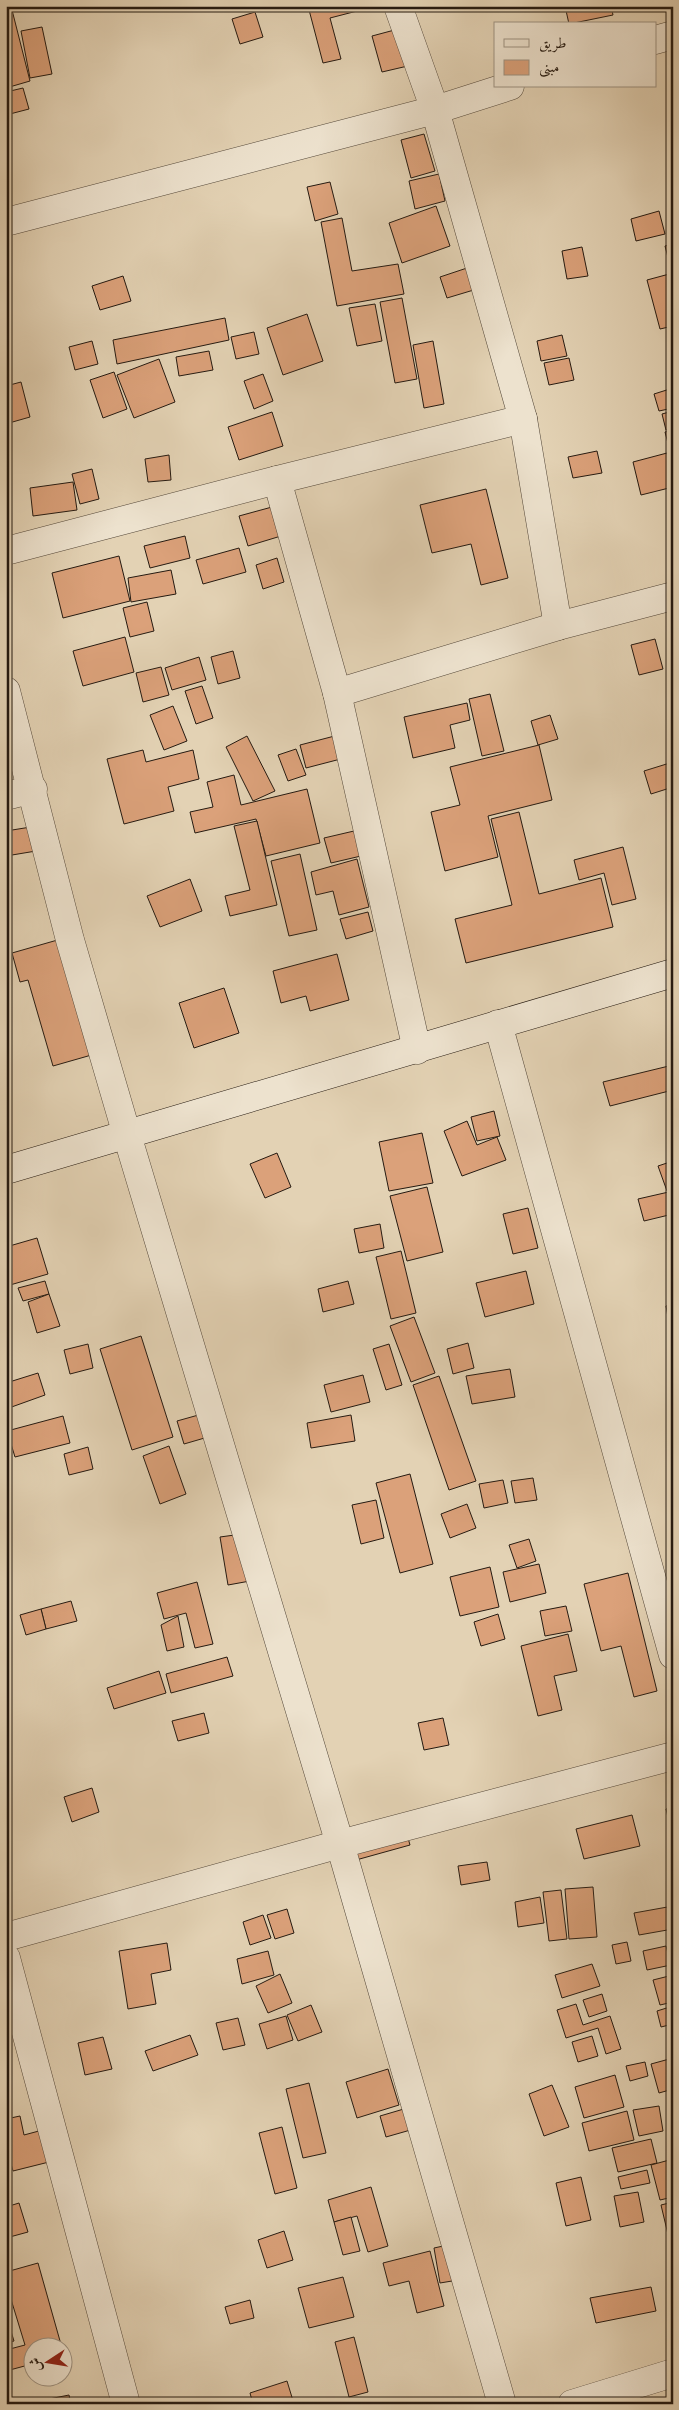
<svg xmlns="http://www.w3.org/2000/svg" width="679" height="2410" font-family="'Gentium Book Plus',Amiri,serif">
	<style>
		.building { fill: #dba17a; stroke: #251a11 }
		.lines { fill: none; stroke-linecap: round; stroke-linejoin: round }
		.street-casing { stroke: #54483a; stroke-width: 29 }
		.secondary-casing { stroke: #251a11; stroke-width: 29 }
		.street { stroke: #ede2ce; stroke-width: 28 }
		.secondary { stroke: #ede2ce; stroke-width: 28 }
	</style>
	<rect width="100%" height="100%" fill="#e3d2b4"/>
	<filter id="stains"><feTurbulence type="fractalNoise" baseFrequency=".004" numOctaves="4"/><feColorMatrix values="0 0 0 0 .2 0 0 0 0 .09 0 0 0 0 .02 0 0 0 .5 -.17"/></filter>
	<radialGradient id="worn" r=".72"><stop offset=".6" stop-color="#630" stop-opacity="0"/><stop offset="1" stop-color="#630" stop-opacity=".3"/></radialGradient>
	<!-- building -->
	<g class="building">
		<path d="M6,6h5l19,75 -24,7z"/>
		<path d="M308,6h52l1,4 -31,8 11,41 -18,4z"/>
		<path d="M565,6h46l2,9 -44,9z"/>
		<path d="M255,12l8,25 -23,7 -8,-25z"/>
		<path d="M42,27l10,47 -22,4 -9,-47z"/>
		<path d="M402,28l10,37 -30,7 -10,-36z"/>
		<path d="M23,88l6,21 -23,6v-23z"/>
		<path d="M424,134l11,37 -24,7 -10,-38z"/>
		<path d="M439,174l6,27 -30,8 -6,-28z"/>
		<path d="M330,182l8,32 -23,7 -8,-34z"/>
		<path d="M436,206l14,40 -48,17 -13,-40z"/>
		<path d="M659,211l6,23 -29,7 -5,-22z"/>
		<path d="M342,218l10,53 46,-7 6,30 -67,12 -16,-84z"/>
		<path d="M673,244v25h-2l-6,-23z"/>
		<path d="M582,247l6,29 -21,3 -5,-28z"/>
		<path d="M470,267l7,22 -30,9 -7,-21z"/>
		<path d="M673,273v53l-13,3 -13,-49z"/>
		<path d="M123,276l8,25 -31,9 -8,-24z"/>
		<path d="M402,298l15,81 -22,4 -15,-81z"/>
		<path d="M375,304l7,37 -25,5 -8,-38z"/>
		<path d="M307,314l16,47 -40,14 -16,-47z"/>
		<path d="M225,318l4,22 -112,24 -4,-24z"/>
		<path d="M254,332l5,22 -23,5 -5,-22z"/>
		<path d="M562,335l5,21 -26,5 -4,-20z"/>
		<path d="M92,341l6,23 -23,6 -6,-23z"/>
		<path d="M433,341l11,63 -20,4 -11,-63z"/>
		<path d="M209,351l4,19 -34,6 -3,-19z"/>
		<path d="M569,358l5,22 -25,5 -5,-22z"/>
		<path d="M159,359l16,43 -41,16 -17,-43z"/>
		<path d="M114,372l13,37 -24,9 -13,-38z"/>
		<path d="M263,374l10,27 -19,8 -10,-28z"/>
		<path d="M21,382l9,35 -21,6 -3,-10v-27z"/>
		<path d="M673,388v20l-14,3 -5,-17z"/>
		<path d="M673,411v17l-7,2 -4,-16z"/>
		<path d="M272,412l11,34 -44,14 -11,-33z"/>
		<path d="M673,430v20l-3,1 -5,-19z"/>
		<path d="M597,451l5,22 -29,5 -5,-21z"/>
		<path d="M667,453l6,22v12l-32,8 -8,-33z"/>
		<path d="M169,455l2,25 -23,2 -3,-23z"/>
		<path d="M92,469l7,30 -19,5 -8,-30z"/>
		<path d="M73,482l4,28 -44,6 -3,-28z"/>
		<path d="M486,489l22,89 -27,7 -10,-41 -39,9 -12,-48z"/>
		<path d="M272,507l9,29 -33,10 -9,-30z"/>
		<path d="M185,536l5,22 -40,10 -6,-22z"/>
		<path d="M239,548l7,24 -43,12 -7,-24z"/>
		<path d="M119,556l11,45 -67,17 -11,-45z"/>
		<path d="M277,558l7,24 -21,7 -7,-24z"/>
		<path d="M171,570l5,24 -45,8 -3,-24z"/>
		<path d="M147,602l7,29 -24,6 -7,-29z"/>
		<path d="M125,637l9,35 -51,14 -10,-35z"/>
		<path d="M655,639l8,30 -24,6 -8,-30z"/>
		<path d="M233,651l7,27 -22,6 -7,-27z"/>
		<path d="M199,657l7,23 -34,10 -7,-22z"/>
		<path d="M161,667l8,28 -26,7 -7,-29z"/>
		<path d="M202,686l11,32 -17,6 -11,-33z"/>
		<path d="M490,694l14,57 -22,5 -13,-57z"/>
		<path d="M467,703l3,17 -20,5 5,23 -42,10 -9,-41z"/>
		<path d="M173,706l14,35 -23,9 -14,-35z"/>
		<path d="M550,715l8,24 -20,6 -7,-24z"/>
		<path d="M350,732l6,23 -50,13 -6,-23z"/>
		<path d="M247,736l28,55 -22,10 -27,-54z"/>
		<path d="M6,743l13,26 -13,3z"/>
		<path d="M539,745l13,55 -64,16 10,41 -53,14 -14,-59 29,-7 -10,-38z"/>
		<path d="M296,749l10,26 -18,6 -10,-26z"/>
		<path d="M143,750l3,12 47,-12 6,29 -31,8 6,24 -50,13 -17,-65z"/>
		<path d="M673,762v25l-22,7 -7,-23z"/>
		<path d="M234,775l7,30 66,-16 13,54 -54,13 -10,-37 -61,14 -5,-21 23,-5 -6,-25z"/>
		<path d="M519,812l20,82 62,-16 12,49 -147,36 -11,-44 57,-14 -21,-86z"/>
		<path d="M257,821l20,84 -47,11 -5,-20 25,-6 -16,-64z"/>
		<path d="M37,826l5,24 -36,6v-25z"/>
		<path d="M354,831l7,25 -30,7 -7,-25z"/>
		<path d="M623,847l13,52 -24,6 -8,-32 -25,7 -5,-20z"/>
		<path d="M300,854l17,76 -28,6 -18,-75z"/>
		<path d="M357,859l12,48 -30,8 -6,-24 -17,4 -5,-23z"/>
		<path d="M190,879l12,32 -42,16 -13,-31z"/>
		<path d="M368,912l5,19 -27,8 -6,-20z"/>
		<path d="M61,939l34,115 -42,12 -25,-86 -8,2 -8,-29z"/>
		<path d="M337,954l12,46 -39,11 -4,-15 -25,7 -8,-32z"/>
		<path d="M224,988l15,45 -45,15 -15,-45z"/>
		<path d="M673,1065v25l-63,16 -7,-24z"/>
		<path d="M494,1111l6,25 -23,5 -6,-24z"/>
		<path d="M467,1121l10,24 20,-8 9,23 -44,16 -18,-45z"/>
		<path d="M422,1133l11,50 -44,8 -10,-49z"/>
		<path d="M277,1153l14,34 -26,11 -15,-34z"/>
		<path d="M673,1161v28l-6,2 -9,-25z"/>
		<path d="M427,1187l16,65 -36,9 -17,-65z"/>
		<path d="M673,1191v23l-29,7 -6,-22z"/>
		<path d="M528,1208l10,40 -25,6 -10,-40z"/>
		<path d="M380,1224l4,24 -25,5 -5,-24z"/>
		<path d="M37,1238l11,36 -38,11 -4,-12v-26z"/>
		<path d="M401,1251l15,62 -25,6 -15,-62z"/>
		<path d="M526,1271l8,33 -49,13 -9,-34z"/>
		<path d="M45,1281l4,13 -26,7 -5,-13z"/>
		<path d="M348,1281l6,23 -31,8 -5,-23z"/>
		<path d="M49,1294l11,32 -23,7 -9,-31z"/>
		<path d="M673,1304v30h-2l-5,-28z"/>
		<path d="M414,1317l21,56 -24,9 -21,-56z"/>
		<path d="M141,1336l32,101 -41,13 -32,-101z"/>
		<path d="M468,1343l6,25 -21,6 -6,-25z"/>
		<path d="M88,1344l5,24 -23,6 -6,-24z"/>
		<path d="M389,1344l13,41 -16,5 -13,-41z"/>
		<path d="M510,1369l5,28 -43,7 -6,-28z"/>
		<path d="M38,1373l7,22 -39,14v-26z"/>
		<path d="M363,1375l7,27 -39,10 -7,-27z"/>
		<path d="M439,1376l37,105 -27,9 -36,-105z"/>
		<path d="M202,1414l6,23 -24,7 -7,-23z"/>
		<path d="M351,1415l4,26 -44,7 -4,-25z"/>
		<path d="M63,1416l7,27 -55,14 -8,-26z"/>
		<path d="M169,1446l17,48 -26,10 -17,-48z"/>
		<path d="M88,1447l5,22 -24,6 -5,-21z"/>
		<path d="M410,1474l23,90 -33,9 -24,-90z"/>
		<path d="M533,1478l4,22 -22,3 -4,-22z"/>
		<path d="M503,1480l5,23 -24,5 -5,-24z"/>
		<path d="M376,1500l8,38 -23,6 -9,-39z"/>
		<path d="M467,1504l9,24 -26,10 -9,-24z"/>
		<path d="M242,1534l8,47 -22,4 -8,-48z"/>
		<path d="M529,1539l7,22 -19,7 -8,-23z"/>
		<path d="M539,1564l7,29 -36,9 -7,-30z"/>
		<path d="M490,1567l9,40 -39,9 -10,-39z"/>
		<path d="M628,1573l29,118 -23,6 -13,-51 -20,5 -17,-67z"/>
		<path d="M197,1582l16,62 -18,4 -9,-35 -22,6 -7,-26z"/>
		<path d="M71,1601l6,20 -31,8 -5,-20z"/>
		<path d="M566,1606l6,25 -27,5 -5,-25z"/>
		<path d="M41,1609l5,20 -20,6 -6,-20z"/>
		<path d="M498,1614l7,25 -24,7 -7,-24z"/>
		<path d="M178,1616l6,31 -17,4 -6,-26z"/>
		<path d="M568,1634l9,37 -23,5 8,34 -24,6 -17,-70z"/>
		<path d="M227,1657l6,19 -62,17 -5,-19z"/>
		<path d="M159,1671l7,22 -52,16 -7,-21z"/>
		<path d="M204,1713l5,20 -31,8 -6,-20z"/>
		<path d="M443,1718l6,27 -25,5 -6,-27z"/>
		<path d="M92,1788l7,24 -27,10 -8,-25z"/>
		<path d="M673,1807v27h-1l-6,-25z"/>
		<path d="M632,1815l8,31 -56,13 -8,-30z"/>
		<path d="M402,1817l8,28 -54,15 -8,-29z"/>
		<path d="M487,1862l3,18 -29,5 -3,-19z"/>
		<path d="M593,1887l4,50 -28,2 -4,-50z"/>
		<path d="M561,1890l6,49 -18,2 -6,-49z"/>
		<path d="M540,1897l4,26 -26,4 -3,-25z"/>
		<path d="M673,1906v23l-34,6 -5,-22z"/>
		<path d="M287,1909l7,24 -19,6 -8,-24z"/>
		<path d="M263,1915l8,23 -21,7 -7,-23z"/>
		<path d="M627,1942l4,19 -15,3 -4,-19z"/>
		<path d="M167,1943l4,27 -20,4 5,30 -28,5 -9,-58z"/>
		<path d="M666,1946l5,19 -24,5 -4,-19z"/>
		<path d="M268,1951l6,24 -32,9 -5,-25z"/>
		<path d="M592,1964l8,22 -38,12 -7,-23z"/>
		<path d="M280,1974l12,29 -24,10 -12,-27z"/>
		<path d="M673,1975v27l-13,3 -7,-25z"/>
		<path d="M602,1994l5,17 -18,6 -6,-17z"/>
		<path d="M576,2004l7,21 27,-9 11,33 -15,5 -8,-26 -32,10 -9,-28z"/>
		<path d="M311,2005l11,27 -24,9 -11,-26z"/>
		<path d="M673,2006v18l-12,3 -4,-16z"/>
		<path d="M286,2016l7,24 -26,9 -8,-25z"/>
		<path d="M238,2018l7,27 -22,5 -7,-27z"/>
		<path d="M190,2035l8,20 -45,16 -8,-20z"/>
		<path d="M592,2036l6,20 -20,6 -6,-20z"/>
		<path d="M103,2037l9,32 -27,6 -7,-32z"/>
		<path d="M673,2058v31l-14,4 -8,-29z"/>
		<path d="M645,2062l3,14 -18,5 -4,-15z"/>
		<path d="M388,2069l11,36 -42,13 -11,-36z"/>
		<path d="M615,2075l9,32 -40,11 -9,-31z"/>
		<path d="M309,2083l17,70 -23,5 -17,-69z"/>
		<path d="M552,2085l17,42 -25,9 -15,-42z"/>
		<path d="M414,2106l7,21 -35,10 -6,-21z"/>
		<path d="M659,2106l4,25 -24,5 -6,-26z"/>
		<path d="M627,2111l7,29 -45,11 -7,-28z"/>
		<path d="M20,2116l4,19 26,-7 7,32 -44,11 -7,-26v-26z"/>
		<path d="M282,2127l15,61 -22,6 -16,-61z"/>
		<path d="M651,2139l6,24 -39,9 -6,-24z"/>
		<path d="M673,2159v38l-13,3 -9,-35z"/>
		<path d="M647,2170l3,13 -29,6 -3,-12z"/>
		<path d="M581,2177l10,43 -25,6 -10,-43z"/>
		<path d="M371,2187l17,59 -20,6 -11,-36 -23,6 -6,-22z"/>
		<path d="M638,2192l6,30 -24,5 -6,-31z"/>
		<path d="M673,2202v40l-3,1 -9,-38z"/>
		<path d="M19,2203l9,29 -22,6v-31z"/>
		<path d="M351,2217l9,34 -17,4 -9,-33z"/>
		<path d="M284,2231l9,29 -26,8 -9,-28z"/>
		<path d="M457,2243l7,36 -24,4 -6,-35z"/>
		<path d="M430,2251l14,55 -27,7 -8,-32 -20,5 -6,-23z"/>
		<path d="M38,2263l24,85h-30v16l-26,7v-21l19,-5 -19,-62v-11z"/>
		<path d="M343,2277l11,40 -45,11 -11,-40z"/>
		<path d="M651,2287l5,24 -60,12 -6,-25z"/>
		<path d="M250,2300l4,18 -24,6 -5,-17z"/>
		<path d="M6,2315l8,26 -8,2z"/>
		<path d="M354,2337l14,55 -19,5 -14,-55z"/>
		<path d="M287,2381l7,23h-41l-3,-11z"/>
		<path d="M69,2395l2,9h-32v-3z"/>
	</g>
	<g class="lines">
		<defs>
			<g id="street">
				<path d="M398,6l37,104 88,309 35,207"/>
				<path d="M655,40l18,-5"/>
				<path d="M6,222l429,-112 75,-24"/>
				<path d="M277,480l60,213 80,357"/>
				<path d="M6,551l271,-71 246,-61"/>
				<path d="M6,691l64,249 57,195 213,709 162,560"/>
				<path d="M337,693l221,-67 115,-30"/>
				<path d="M6,796l27,-7"/>
				<path d="M498,1024l175,631"/>
				<path d="M6,1937l334,-93 333,-88"/>
				<path d="M6,1958l120,446"/>
				<path d="M572,2404l101,-31"/>
			</g>
			<path id="secondary" d="M6,1170l667,-197"/>
		</defs>
		<!-- street casing -->
		<use href="#street" class="street-casing"/>
		<!-- secondary casing -->
		<use href="#secondary" class="secondary-casing"/>
		<!-- street -->
		<use href="#street" class="street"/>
		<!-- secondary -->
		<use href="#secondary" class="secondary"/>
	</g>
	<!-- margin -->
	<rect width="679" height="2410" fill="none" stroke="#e3d2b4" stroke-width="25"/>
	<rect x="8" y="8" width="664" height="2395" fill="none" stroke="#251a11" stroke-width="2.5"/>
	<rect x="12" y="12" width="654" height="2385" fill="none" stroke="#251a11"/>
	<!-- legend -->
	<rect x="494" y="22" width="162" height="65" fill="#ede2ce" stroke="#9d9282"/>
	<rect x="504" y="39" width="25" height="8" fill="#ede2ce" stroke="#9d9282"/>
	<text x="539" y="48" font-size="15" fill="#251a11">طريق</text>
	<rect x="504" y="60" width="25" height="15" fill="#dba17a" stroke="#9d9282"/>
	<text x="539" y="72" font-size="15" fill="#251a11">مبنى</text>
	<!-- north arrow -->
	<g transform="translate(48 2362) rotate(258)"><circle r="24" fill="#ede2ce" stroke="#9d9282"/>
	<path d="M0-4L9 19L0 12L-9 19Z" fill="#8f2418"/>
	<text y="-8" font-size="14" font-weight="bold" text-anchor="middle" fill="#251a11">ش</text>
	</g>
	<rect width="100%" height="100%" filter="url(#stains)"/>
	<rect width="100%" height="100%" fill="url(#worn)"/>
</svg>
